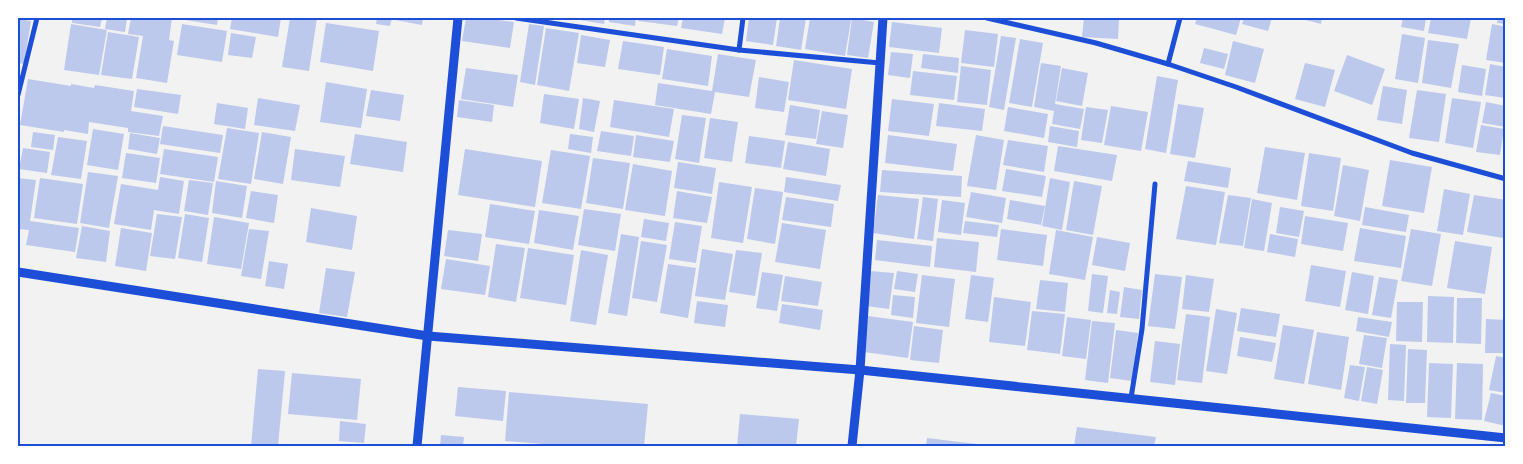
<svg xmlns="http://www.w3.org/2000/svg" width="1523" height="464" font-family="'PT Sans',sans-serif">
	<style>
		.building { fill: #bdc9ec }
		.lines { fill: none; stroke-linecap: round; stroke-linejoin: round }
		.minor { stroke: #1d4ed8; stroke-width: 5 }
		.tertiary { stroke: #1d4ed8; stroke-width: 9 }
		.neatline { fill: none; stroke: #1d4ed8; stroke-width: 2 }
	</style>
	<rect width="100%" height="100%" fill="#f2f2f2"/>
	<!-- building -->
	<g class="building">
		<path d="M72,18h30l-2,9 -28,-4z"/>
		<path d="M107,18h20l-2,14 -20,-3z"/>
		<path d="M131,18h41l-3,22 5,1 -7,42 -31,-5 7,-42 -15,-2z"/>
		<path d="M179,18h39l-1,7 -38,-6z"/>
		<path d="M232,18h49l-3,19 -48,-8z"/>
		<path d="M290,18h27l-8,53 -27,-4z"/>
		<path d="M377,18h15l-2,8 -14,-2z"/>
		<path d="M396,18h27l-1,7 -27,-5z"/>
		<path d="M466,18h16l32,4 -4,26 -48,-7z"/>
		<path d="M568,18h37l-1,6z"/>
		<path d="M609,18h27l-1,8 -26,-4z"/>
		<path d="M639,18h40l-2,8 -39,-5z"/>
		<path d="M683,18h42l-3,16 -41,-6z"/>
		<path d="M749,18h28l-4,27 -27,-4z"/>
		<path d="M780,18h26l-5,32 -25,-4z"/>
		<path d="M810,18h26l15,2 -6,36 -40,-7z"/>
		<path d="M852,18l22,4 -6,36 -21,-3z"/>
		<path d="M1084,18l35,2 -1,19 -36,-2z"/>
		<path d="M1197,18h44l-5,17 -41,-11z"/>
		<path d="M1244,18h28l-4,13 -26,-7z"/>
		<path d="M1298,18h24l-1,6z"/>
		<path d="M1403,18h23l-2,13 -23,-4z"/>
		<path d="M1431,18h40l-4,21 -39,-6z"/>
		<path d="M1498,18h8v6l-9,-1z"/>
		<path d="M18,19l13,2 -7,43 -6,-1z"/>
		<path d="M892,22l50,6 -3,25 -50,-6z"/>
		<path d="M326,23l53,8 -6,40 -53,-9z"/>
		<path d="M71,24l36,6 -8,45 -35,-5z"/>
		<path d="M182,24l45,7 -5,31 -45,-7z"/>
		<path d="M529,24l15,2 -9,59 -15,-3z"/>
		<path d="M1492,24l14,3v36l-20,-3z"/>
		<path d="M546,28l33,5 -10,58 -32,-6z"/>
		<path d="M965,30l33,4 -4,33 -33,-4z"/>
		<path d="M108,32l31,5 -7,42 -31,-4z"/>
		<path d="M231,33l25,4 -4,21 -24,-3z"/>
		<path d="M1402,34l23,4 -7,45 -23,-4z"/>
		<path d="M581,35l29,5 -5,27 -28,-4z"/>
		<path d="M1001,36l15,2 -12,72 -15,-3z"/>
		<path d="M1020,39l23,4 -11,64 -23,-4z"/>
		<path d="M1428,40l31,4 -8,44 -29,-5z"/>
		<path d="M623,41l41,6 -4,28 -42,-6z"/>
		<path d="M1233,41l31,8 -9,34 -30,-8z"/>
		<path d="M1204,48l24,6 -4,15 -24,-6z"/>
		<path d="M667,49l45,7 -4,30 -46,-7z"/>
		<path d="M891,52l22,2 -3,24 -22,-3z"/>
		<path d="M718,54l38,6 -7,37 -34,-5 -4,22 -56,-9 3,-22 54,8z"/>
		<path d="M923,54l36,4 -1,15 -37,-5z"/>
		<path d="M1347,55l38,14 -13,36 -38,-14z"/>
		<path d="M794,60l58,9 -6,40 -58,-9z"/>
		<path d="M1041,63l20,3 -6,38 29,5 -4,20 -28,-5 2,-13 -20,-4z"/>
		<path d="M1305,63l30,7 -10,37 -30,-8z"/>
		<path d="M1490,64l16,3v31l-21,-3z"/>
		<path d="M1462,65l24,4 -4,27 -24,-4z"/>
		<path d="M961,66l30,4 -4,35 -30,-3z"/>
		<path d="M466,68l52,7 -5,32 -52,-8z"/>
		<path d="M1062,68l26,5 -6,33 -26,-5z"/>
		<path d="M913,71l44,5 -3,24 -44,-5z"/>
		<path d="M1157,76l21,4 -12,73 -21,-4z"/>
		<path d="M759,77l30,5 -5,30 -29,-4z"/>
		<path d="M28,79l43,7v-2l23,4 1,-3 39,6 -3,20 32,5 -4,20 -31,-4v-4l-39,-6 -1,12 -24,-4v2l-44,-7z"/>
		<path d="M326,82l41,7 -6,39 -41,-6z"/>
		<path d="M1383,86l24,4 -5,34 -25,-4z"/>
		<path d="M137,89l44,6 -3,19 -44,-7z"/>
		<path d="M371,90l33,5 -4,26 -34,-5z"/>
		<path d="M1417,90l29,4 -7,48 -30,-4z"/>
		<path d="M544,94l35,5 -5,30 -34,-6z"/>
		<path d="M258,98l42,7 -5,26 -41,-6z"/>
		<path d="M583,98l17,3 -6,31 -15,-3z"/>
		<path d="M1452,98l29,4 -8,46 -28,-5z"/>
		<path d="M892,99l42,5 -5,32 -41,-5z"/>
		<path d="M459,100l35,5 -2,17 -35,-5z"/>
		<path d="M614,100l60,9 -5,28 -59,-10z"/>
		<path d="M1486,102l20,4v21l-24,-4z"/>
		<path d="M217,103l31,5 -3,21 -31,-5z"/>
		<path d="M939,103l46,6 -3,22 -46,-5z"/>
		<path d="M1178,104l26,4 -9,50 -25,-4z"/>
		<path d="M790,105l30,5 -4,29 -31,-4z"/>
		<path d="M1111,106l37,6 -7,39 -37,-6z"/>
		<path d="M1008,107l40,7 -4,24 -40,-7z"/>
		<path d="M1086,107l22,3 -6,33 -21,-3z"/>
		<path d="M822,111l26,4 -5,33 -27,-4z"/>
		<path d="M682,115l24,3 -7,45 -24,-4z"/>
		<path d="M710,118l28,4 -6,40 -28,-4z"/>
		<path d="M1481,125l23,4 -4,26 -24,-3z"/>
		<path d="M163,126l60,9 -3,18 -60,-9z"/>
		<path d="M1050,126l29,5 -2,16 -29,-5z"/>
		<path d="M227,128l32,5 -8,51 -33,-5z"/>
		<path d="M93,129l31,5 -6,36 -31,-5z"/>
		<path d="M601,131l33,5 -3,20 -34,-5z"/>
		<path d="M33,132l22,3 -2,15 -22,-3z"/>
		<path d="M262,132l29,5 -8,47 -29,-5z"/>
		<path d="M130,133l30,5 -3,16 -29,-5z"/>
		<path d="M355,134l52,8 -4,30 -53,-8z"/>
		<path d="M570,134l23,3 -2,16 -23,-4z"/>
		<path d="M636,135l38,6 -4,21 -37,-5z"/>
		<path d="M888,135l69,9 -4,27 -68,-8z"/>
		<path d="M976,135l28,5 -8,50 -29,-4z"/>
		<path d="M749,136l36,5 -4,27 -36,-5z"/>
		<path d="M58,137l29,4 -6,38 -30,-4z"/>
		<path d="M1008,140l40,6 -4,26 -41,-7z"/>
		<path d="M788,142l42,7 -4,27 -43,-7z"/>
		<path d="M1058,146l59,9 -5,26 -58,-10z"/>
		<path d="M1265,147l40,6 -8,47 -40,-7z"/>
		<path d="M23,148l27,4 -3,21 -28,-4z"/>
		<path d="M164,149l54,8 -4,25 -54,-8z"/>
		<path d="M295,149l50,7 -5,31 -49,-7z"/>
		<path d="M465,149l77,12 -7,46 -77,-12z"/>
		<path d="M551,150l39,6 -9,53 -39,-6z"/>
		<path d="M126,153l34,5 -4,25 -34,-5z"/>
		<path d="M1309,153l32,5 -8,53 -32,-5z"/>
		<path d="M593,158l37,5 -7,46 -37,-6z"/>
		<path d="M1390,160l42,7 -8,46 -42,-7z"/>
		<path d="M1188,161l43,7 -3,20 -44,-7z"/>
		<path d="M678,162l38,6 -4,26 -38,-6z"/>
		<path d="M633,164l39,7 -7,45 -40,-6z"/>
		<path d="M1343,165l26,5 -9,51 -26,-5z"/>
		<path d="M1006,169l40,7 -4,21 -40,-6z"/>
		<path d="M882,170l80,6 -1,21 -81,-5z"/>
		<path d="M88,172l30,4 -9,52 -29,-5z"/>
		<path d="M160,177l24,4 -5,33 -25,-4 -3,20 -37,-6 7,-40 37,6z"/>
		<path d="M786,177l55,8 -3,16 -54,-9z"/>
		<path d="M18,178l18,2 -6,41 49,7 -4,24 -49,-7 3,-15 -11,-1z"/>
		<path d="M40,178l43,6 -6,40 -43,-6z"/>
		<path d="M1050,178l20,4 -8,48 -20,-4z"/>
		<path d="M189,180l24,3 -5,32 -24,-4z"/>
		<path d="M216,181l31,5 -5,32 -30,-5z"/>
		<path d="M1074,181l28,5 -9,49 -27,-5z"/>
		<path d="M719,182l33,5 -9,56 -32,-5z"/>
		<path d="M1186,186l39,6 -9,53 -40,-6z"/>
		<path d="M755,188l28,4 -8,52 -28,-5z"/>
		<path d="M1444,189l26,5 -7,41 -26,-4z"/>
		<path d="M251,191l27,4 -4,28 -28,-5z"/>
		<path d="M677,191l35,6 -5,26 -34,-5z"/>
		<path d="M971,192l35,6 -4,25 -36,-6z"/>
		<path d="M878,195l41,4 -5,40 -41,-6z"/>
		<path d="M1228,195l23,3 -8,48 -24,-3z"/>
		<path d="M1474,195l32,5v26l-3,12 -36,-6z"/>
		<path d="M786,197l48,7 -3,23 -49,-7z"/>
		<path d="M923,197l15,2 -5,42 -16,-2z"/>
		<path d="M1252,199l20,4 -8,48 -20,-3z"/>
		<path d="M942,200l23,3 -4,32 -23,-3z"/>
		<path d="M1010,200l35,6 -4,19 -34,-6z"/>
		<path d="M490,204l45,7 -6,33 -44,-7z"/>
		<path d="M1280,207l24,4 -5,26 -23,-4z"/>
		<path d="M1365,207l44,8 -3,17 -44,-7z"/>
		<path d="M311,208l46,8 -5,34 -46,-8z"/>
		<path d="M584,209l37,5 -6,37 -37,-6z"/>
		<path d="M539,210l40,6 -6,34 -39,-7z"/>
		<path d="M157,214l25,3 -7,42 -25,-3z"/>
		<path d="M185,214l24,4 -7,44 -24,-4z"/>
		<path d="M1305,216l43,7 -5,28 -42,-7z"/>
		<path d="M214,217l35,6 -8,46 -34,-5z"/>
		<path d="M644,219l25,4 -3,18 -25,-4z"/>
		<path d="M965,221l34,4 -2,12 -34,-4z"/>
		<path d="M675,222l27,4 -6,37 -27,-4z"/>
		<path d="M782,223l44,7 -6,39 -45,-7z"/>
		<path d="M82,226l28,5 -4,31 -30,-4z"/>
		<path d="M121,228l31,5 -6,38 -31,-5z"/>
		<path d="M1360,228l46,8 -5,32 -47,-7z"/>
		<path d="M249,229l20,2 -8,48 -20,-3z"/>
		<path d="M1001,229l46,6 -4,31 -46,-6z"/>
		<path d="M1411,229l30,5 -9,52 -31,-5z"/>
		<path d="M448,230l34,4 -4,27 -34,-5z"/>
		<path d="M1056,230l37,7 -8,43 -36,-6z"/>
		<path d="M621,234l18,3 -12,79 -19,-3z"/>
		<path d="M1270,234l28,5 -3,18 -28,-5z"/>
		<path d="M1097,237l33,6 -5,28 -33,-6z"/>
		<path d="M937,238l42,4 -3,30 -42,-5z"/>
		<path d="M877,240l55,6 -2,21 -55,-7z"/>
		<path d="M641,241l26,4 -10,57 -25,-4z"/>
		<path d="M1455,241l37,6 -7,47 -38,-6z"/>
		<path d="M496,244l29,4 -9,54 -28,-5z"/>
		<path d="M528,248l46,7 -8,50 -46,-7z"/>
		<path d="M702,249l31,5 -8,46 -30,-4z"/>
		<path d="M581,250l27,5 -12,70 -26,-4z"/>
		<path d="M736,250l26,3 -7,43 -26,-4z"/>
		<path d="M446,259l44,7 -5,29 -44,-6z"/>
		<path d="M269,261l19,3 -4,25 -19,-3z"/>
		<path d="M668,264l28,4 -8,50 -28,-5z"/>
		<path d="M1311,265l35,6 -6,36 -35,-6z"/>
		<path d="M326,268l29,4 -8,45 -28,-4z"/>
		<path d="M870,271l24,2 -5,36 -23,-3z"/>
		<path d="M897,271l21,3 -3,18 -21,-3z"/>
		<path d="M762,272l21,3 -6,36 -21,-3z"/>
		<path d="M1352,272l22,4 -6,38 -23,-4z"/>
		<path d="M1092,274l16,2 -5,37 -15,-2z"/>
		<path d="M1155,274l27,3 -7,52 -27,-3z"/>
		<path d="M922,275l33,4 -6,48 -33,-4z"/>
		<path d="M971,275l23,3 -6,44 -23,-3z"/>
		<path d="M1186,275l28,4 -5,33 -27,-3z"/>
		<path d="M785,276l37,6 -4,24 -37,-5z"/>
		<path d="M1379,277l19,3 -7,38 -19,-3z"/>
		<path d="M1040,280l28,3 -3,29 -29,-3z"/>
		<path d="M1124,287l18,3 -3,29 -19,-2z"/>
		<path d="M1110,290l10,2 -3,22 -10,-1z"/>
		<path d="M893,295l22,2 -2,21 -22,-3z"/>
		<path d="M1428,296l26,1 -1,46 -26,-1z"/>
		<path d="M994,297l37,5 -6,44 -36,-4z"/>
		<path d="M1457,298h25l-1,46 -25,-1z"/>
		<path d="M697,301l31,4 -3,22 -31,-4z"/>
		<path d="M1397,302h26l-1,40 -26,-1z"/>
		<path d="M782,304l41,6 -3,20 -41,-7z"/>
		<path d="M1241,308l39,6 -4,23 -39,-6z"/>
		<path d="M1216,309l21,4 -10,61 -21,-3z"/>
		<path d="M1032,311l33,3 -5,40 -33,-4z"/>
		<path d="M1186,314l24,3 -8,66 -25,-3z"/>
		<path d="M868,316l45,6 -5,36 -44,-6z"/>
		<path d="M1067,317l24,3 -5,39 -24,-3z"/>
		<path d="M1358,317l34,5 -3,15 -33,-6z"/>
		<path d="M1486,319l20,1v33h-21z"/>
		<path d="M1092,321l23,2 -7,60 -23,-3z"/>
		<path d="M1283,325l31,5 -10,54 -30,-5z"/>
		<path d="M914,326l29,4 -4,33 -29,-3z"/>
		<path d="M1116,330l22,3 -6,48 -22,-3z"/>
		<path d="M1317,332l32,5 -8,53 -33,-6z"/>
		<path d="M1364,335l23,3 -5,30 -23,-4z"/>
		<path d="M1240,337l36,6 -4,19 -35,-6z"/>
		<path d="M1155,341l25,3 -5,41 -25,-3z"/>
		<path d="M1390,344l16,1 -2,56 -16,-1z"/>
		<path d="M1408,349l19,1 -2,53h-19z"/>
		<path d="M1496,356l10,2v35l-17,-3z"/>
		<path d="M1429,363l24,1 -2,54 -24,-1z"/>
		<path d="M1457,363l26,1 -1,56 -27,-1z"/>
		<path d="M1350,365l15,2 -6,34 -15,-3z"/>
		<path d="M1367,367l16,3 -6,34 -16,-3z"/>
		<path d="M258,369l27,2 -7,75h-27z"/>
		<path d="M292,373l69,6 -4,41 -69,-6z"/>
		<path d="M458,387l48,4 -3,30 -48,-5z"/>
		<path d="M509,392l139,12 -4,42h-74l-65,-5z"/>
		<path d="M1491,393l15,3v30l-22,-5z"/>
		<path d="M740,414l59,5 -3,27h-59z"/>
		<path d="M340,421l26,3 -2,19 -25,-2z"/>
		<path d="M1077,427l79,10 -2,9h-80z"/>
		<path d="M441,435l23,2 -1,9h-23z"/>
		<path d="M927,438l58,7v1h-59z"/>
	</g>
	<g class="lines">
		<!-- minor -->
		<g class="minor">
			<path d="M516,18l223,32 141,13"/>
			<path d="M987,18l109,25 72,21 68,23 176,66 94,26"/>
			<path d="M739,50l4,-32"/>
			<path d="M1168,64l12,-46"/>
			<path d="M18,95l19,-77"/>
			<path d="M1131,398l11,-69 13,-145"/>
		</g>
		<!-- tertiary -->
		<g class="tertiary">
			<path d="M18,272l410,64 432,34 646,68"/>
			<path d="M417,446l41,-428"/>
			<path d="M852,446l8,-76 23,-352"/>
		</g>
	</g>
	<!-- border -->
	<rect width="1523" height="464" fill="none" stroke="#ffffff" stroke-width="38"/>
	<rect x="19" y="19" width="1485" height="426" class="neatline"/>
</svg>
